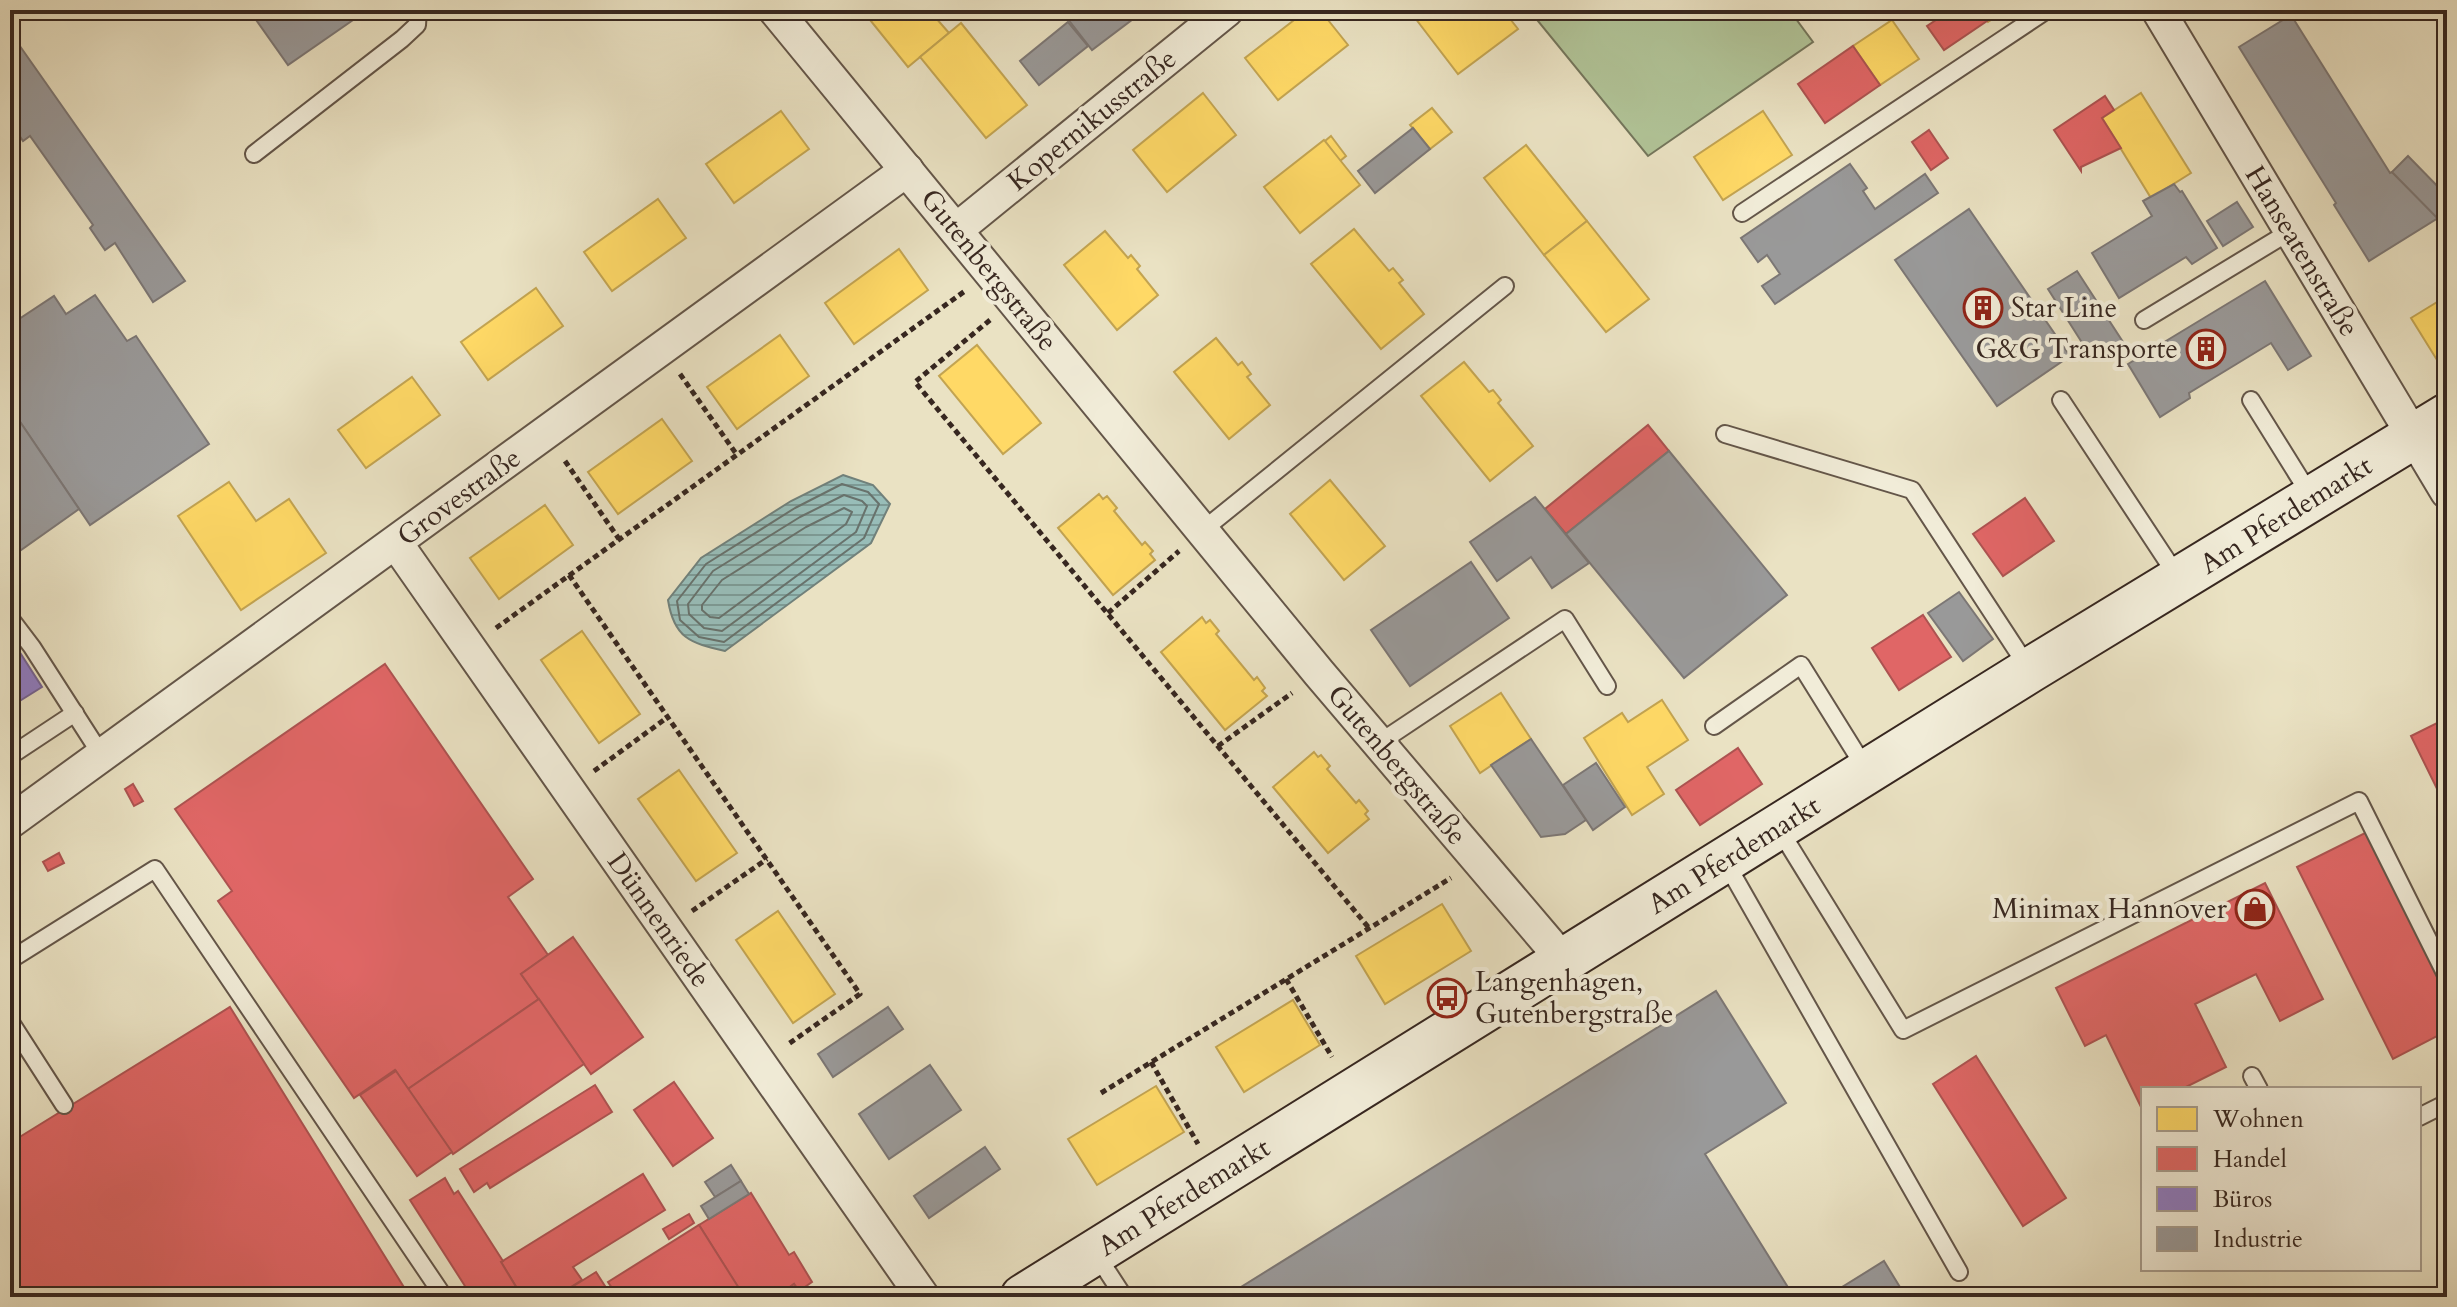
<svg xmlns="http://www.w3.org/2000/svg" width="2457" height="1307" font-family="Cardo,serif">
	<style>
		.grass { fill: #b1c498; stroke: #74765c; stroke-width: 2 }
		.water { fill: url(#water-rules); stroke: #71817b; stroke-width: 2 }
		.homes { fill: #ffd966; stroke: #c3a451; stroke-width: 2 }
		.shops { fill: #e06666; stroke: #ad5351; stroke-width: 2 }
		.offices { fill: #8e7cc3; stroke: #746292; stroke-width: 2 }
		.industry { fill: #999; stroke: #7c7775; stroke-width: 2 }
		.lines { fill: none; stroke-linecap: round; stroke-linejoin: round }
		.shore { stroke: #68726c; stroke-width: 2 }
		.lane-casing { stroke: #645649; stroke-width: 20 }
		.street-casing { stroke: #645649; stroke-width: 36 }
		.secondary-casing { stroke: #372720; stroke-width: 48 }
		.path { stroke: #372720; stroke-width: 5; stroke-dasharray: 6 4; stroke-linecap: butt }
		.lane { stroke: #f1ecd8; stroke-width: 16 }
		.street { stroke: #f1ecd8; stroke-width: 32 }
		.secondary { stroke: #f1ecd8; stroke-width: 44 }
		.labels { text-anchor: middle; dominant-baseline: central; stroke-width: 8; stroke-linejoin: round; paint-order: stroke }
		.street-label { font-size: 28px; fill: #372720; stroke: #f1ecd8 }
		.poi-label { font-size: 28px; fill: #372720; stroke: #f1ecd8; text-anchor: start }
	</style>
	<defs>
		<pattern id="water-rules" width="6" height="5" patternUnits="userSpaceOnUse" patternTransform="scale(2)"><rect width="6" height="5" fill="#98bdb8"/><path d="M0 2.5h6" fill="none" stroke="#7d9a95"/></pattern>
	</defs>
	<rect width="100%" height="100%" fill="#eae2c3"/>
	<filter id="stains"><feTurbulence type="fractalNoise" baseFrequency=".0025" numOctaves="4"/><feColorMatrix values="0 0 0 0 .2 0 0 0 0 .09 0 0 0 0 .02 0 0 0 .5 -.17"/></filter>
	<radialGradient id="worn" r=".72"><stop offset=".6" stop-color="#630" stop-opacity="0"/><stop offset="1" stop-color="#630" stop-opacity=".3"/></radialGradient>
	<!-- grass -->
	<path class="grass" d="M1529,10h241l3,3 20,2 20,27 -165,114z"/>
	<!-- water -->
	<path class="water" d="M843,475l30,10 17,19 -19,39 -146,108c-35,-8 -51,-13 -57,-51l33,-42 90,-57z"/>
	<!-- homes -->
	<g class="homes">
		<path d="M862,10h67l20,23 -41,34z"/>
		<path d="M1307,10h13l28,35 -70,55 -33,-42z"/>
		<path d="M1417,10h86l15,19 -60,45 -46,-60z"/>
		<path d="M1979,10h27l-18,12z"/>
		<path d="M1892,20l27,39 -39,26 -27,-39z"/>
		<path d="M961,23l66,82 -41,33 -66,-81z"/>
		<path d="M1203,93l33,42 -69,57 -34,-42z"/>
		<path d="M2141,93l50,80 -40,25 -49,-80z"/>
		<path d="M1432,108l20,24 -22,17 -20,-24z"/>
		<path d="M781,111l28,38 -75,54 -28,-39z"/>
		<path d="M1763,111l29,44 -69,45 -29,-43z"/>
		<path d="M1331,136l15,20 -6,5 -15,-20z"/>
		<path d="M1324,140l36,45 -60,48 -36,-46z"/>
		<path d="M1526,145l61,76 -43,34 -60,-77z"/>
		<path d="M658,199l28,39 -74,53 -28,-39z"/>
		<path d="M1587,221l62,78 -43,33 -62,-77z"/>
		<path d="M1354,229l35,42 4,-3 10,12 -4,3 25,31 -43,35 -70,-85z"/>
		<path d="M1105,231l23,27 3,-3 9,11 -3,3 21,26 -41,35 -53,-65z"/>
		<path d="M899,249l29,41 -74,54 -29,-41z"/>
		<path d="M536,288l27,38 -75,54 -27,-38z"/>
		<path d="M2447,296v58l-10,6 -26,-42z"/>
		<path d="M780,335l29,41 -72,53 -30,-42z"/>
		<path d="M1216,338l22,27 4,-3 9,12 -4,3 23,28 -41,34 -55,-67z"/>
		<path d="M977,345l64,78 -38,31 -64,-78z"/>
		<path d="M1464,362l25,30 4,-2 8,10 -3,3 35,43 -43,35 -69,-85z"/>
		<path d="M412,377l28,38 -74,53 -28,-38z"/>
		<path d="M662,419l30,42 -74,53 -30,-42z"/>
		<path d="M1330,480l55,66 -41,34 -54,-66z"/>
		<path d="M229,482l27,39 33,-22 37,54 -85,57 -63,-94z"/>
		<path d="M1099,494l4,5 4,-3 10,12 -3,3 28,34 3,-3 8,9 -3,3 5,6 -42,35 -55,-67z"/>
		<path d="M545,505l28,40 -74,54 -29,-41z"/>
		<path d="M1202,617l4,6 4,-3 9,11 -3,3 38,46 3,-3 8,11 -3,3 5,5 -42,34 -64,-78z"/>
		<path d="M582,631l58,83 -41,29 -58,-83z"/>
		<path d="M1501,693l30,46 -51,34 -30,-47z"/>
		<path d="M1662,700l26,40 -41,27 17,27 -32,21 -48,-77 38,-25 6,9z"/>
		<path d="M1314,752l4,5 3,-2 9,11 -3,3 29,34 3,-3 9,11 -3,3 4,5 -41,34 -55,-66z"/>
		<path d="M679,770l58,83 -41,28 -58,-82z"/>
		<path d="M1442,904l29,47 -86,53 -29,-48z"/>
		<path d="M778,911l57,83 -42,29 -57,-83z"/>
		<path d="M1293,1000l27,45 -76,47 -28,-45z"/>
		<path d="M1156,1086l28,46 -87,53 -29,-46z"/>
	</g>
	<!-- shops -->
	<g class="shops">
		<path d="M1951,10h28l8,11 -43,29 -17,-24z"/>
		<path d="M1853,46l27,39 -55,38 -27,-39z"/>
		<path d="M2105,96l9,14 -12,8 19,30 -40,19v4l-27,-41z"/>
		<path d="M1929,130l19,28 -17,12 -19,-28z"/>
		<path d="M1648,425l21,26 -103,83 -21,-25z"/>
		<path d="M2025,498l29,43 -51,35 -30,-42z"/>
		<path d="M1923,615l28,42 -52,33 -27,-42z"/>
		<path d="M385,664l148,215 -25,18 40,58 -27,19 18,25 -131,90 -13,-19 -41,28 -136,-197 14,-10 -57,-82z"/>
		<path d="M2447,718v91l-36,-73z"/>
		<path d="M1738,748l24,36 -62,41 -24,-35z"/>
		<path d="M133,784l10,17 -9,5 -9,-17z"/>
		<path d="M2367,832l80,159v40l-54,28 -96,-192z"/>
		<path d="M59,853l5,10 -16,8 -5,-9z"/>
		<path d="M2265,883l58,116 -43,22 -24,-47 -61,30 31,63 -44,22h-39l-1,20 -36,-74 -21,11 -29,-58z"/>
		<path d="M573,937l70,100 -52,37 -70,-100z"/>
		<path d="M539,999l45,65 -131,90 -45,-65z"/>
		<path d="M230,1007l180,290h-400v-154z"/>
		<path d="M1976,1056l90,142 -43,28 -90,-142z"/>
		<path d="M396,1071l56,81 -35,24 -57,-81z"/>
		<path d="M674,1082l39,56 -40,28 -39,-56z"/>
		<path d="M595,1085l17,27 -122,76 -3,-5 -13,9 -14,-23z"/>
		<path d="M643,1174l22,36 -92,57 9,13 -27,17h-36l2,-2 -20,-33z"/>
		<path d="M445,1178l9,16 4,-3 45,70 -2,1 20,33 -49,2 -62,-97z"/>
		<path d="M751,1193l38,62 5,-3 18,30 -13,9 -5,-7 -12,9 2,4h-40l-45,-72z"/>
		<path d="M689,1214l5,9 -25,16 -6,-10z"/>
		<path d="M699,1225l43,68 -7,4h-117l-10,-15z"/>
		<path d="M596,1272l16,25h-56z"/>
		<path d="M794,1284l9,13h-19l-2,-4z"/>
	</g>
	<!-- offices -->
	<path class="offices" d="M10,637l32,50 -32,20z"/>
	<!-- industry -->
	<g class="industry">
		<path d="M249,10h97l7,10 -65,45z"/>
		<path d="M1069,10h56l8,9 -41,31 -28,-36z"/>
		<path d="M2291,15l99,158 2,-1 46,46 -69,43 -35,-56 2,-2 -97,-156z"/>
		<path d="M1068,22l20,24 -49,39 -19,-24z"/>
		<path d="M10,32l175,249 -32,21 -38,-59 -10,7 -15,-22 3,-3 -63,-89 -7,5 -10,-15 -3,2z"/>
		<path d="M1413,128l17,21 -55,44 -17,-22z"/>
		<path d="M2408,156l39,40v32l-55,-56z"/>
		<path d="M1850,164l17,24 -4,3 12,18 50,-35 13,19 -163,111 -13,-18 18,-12 -13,-19 -9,7 -17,-24z"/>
		<path d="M2174,184l6,8 2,-1 35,57 -25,16 -6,-7 -67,41 -27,-45 60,-37 -9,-15z"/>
		<path d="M2237,202l16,25 -30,19 -16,-25z"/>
		<path d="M1969,209l101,147 -73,50 -102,-146z"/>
		<path d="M2077,271l46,71 -30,18 -45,-71z"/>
		<path d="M2265,281l46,75 -23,14 -17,-27 -82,50 1,5 -30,19 -32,-53z"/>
		<path d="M95,295l32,46 9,-5 73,108 -119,81 -80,-118v-82l44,-29 12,18z"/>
		<path d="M10,407l69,102 -65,46 -4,-7z"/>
		<path d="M1669,451l118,144 -103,83 -118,-144z"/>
		<path d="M1535,497l54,66 -37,25 -21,-31 -34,24 -27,-39z"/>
		<path d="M1471,562l38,56 -99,68 -39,-56z"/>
		<path d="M1959,592l34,47 -30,22 -35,-48z"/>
		<path d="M1531,739l55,81 -21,14 -24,3 -50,-72z"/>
		<path d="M1596,763l29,44 -32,23 -30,-45z"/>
		<path d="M1716,991l70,112 -81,51 89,143h-569z"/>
		<path d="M888,1007l15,22 -70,48 -15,-23z"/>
		<path d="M930,1065l31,45 -72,49 -30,-45z"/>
		<path d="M985,1147l15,22 -71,49 -15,-22z"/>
		<path d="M731,1165l10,16 -26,16 -10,-15z"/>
		<path d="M741,1181l8,13 -40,25 -8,-13z"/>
		<path d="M1884,1261l22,36h-80z"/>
	</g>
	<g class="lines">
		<!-- shore -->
		<g class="shore">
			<path d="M842,484l26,8 11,12 -15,34 -140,104 -25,-5 -19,-17 -3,-19 29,-37 89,-56z"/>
			<path d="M844,495l18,6 5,5 -11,26 -134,99 -18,-3 -15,-14 -1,-10 25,-33 87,-54z"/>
			<path d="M844,508l8,4 -6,12 -127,94 -9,-1 -8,-7v-5l20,-25 84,-53z"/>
		</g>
		<defs>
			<g id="lane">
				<path d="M254,154l148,-115 15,-14 1,-15"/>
				<path d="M1742,213l305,-203"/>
				<path d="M2144,320l145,-88"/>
				<path d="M2061,400l118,179"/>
				<path d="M2251,400l61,98"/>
				<path d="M1725,434l187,56 117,179"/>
				<path d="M1203,530l302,-244"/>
				<path d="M10,618l22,29 70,109"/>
				<path d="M1714,726l87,-61 66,106"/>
				<path d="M1379,743l186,-124 42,67"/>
				<path d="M10,756l65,-43"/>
				<path d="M1779,829l124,201 456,-229 88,176"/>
				<path d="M1726,863l233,409"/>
				<path d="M10,960l145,-91 289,428"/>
				<path d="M10,1021l54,84"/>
				<path d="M2252,1076l7,13"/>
				<path d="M2419,1117l28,-14"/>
				<path d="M1096,1254l28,43"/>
			</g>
			<g id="street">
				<path d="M775,10l544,663 245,288"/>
				<path d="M2158,10l289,482"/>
				<path d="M956,230l271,-220"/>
				<path d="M396,543l527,754"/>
				<path d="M10,822l897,-652"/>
			</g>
			<path id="secondary" d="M1023,1297l1007,-627 417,-254"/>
		</defs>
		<!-- lane casing -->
		<use href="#lane" class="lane-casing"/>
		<!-- street casing -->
		<use href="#street" class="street-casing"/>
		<!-- secondary casing -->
		<use href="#secondary" class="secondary-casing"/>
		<!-- path -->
		<g class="path">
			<path d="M990,320l-75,62 454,546"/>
			<path d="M680,374l57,81"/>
			<path d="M565,461l54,78"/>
			<path d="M569,575l291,419 -73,51"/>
			<path d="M1108,613l71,-62"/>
			<path d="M496,628l469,-337"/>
			<path d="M1218,746l74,-53"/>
			<path d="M594,771l74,-54"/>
			<path d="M692,911l75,-52"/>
			<path d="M1286,979l46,78"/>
			<path d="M1151,1062l47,82"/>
			<path d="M1101,1093l350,-215"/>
		</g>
		<!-- lane -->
		<use href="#lane" class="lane"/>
		<!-- street -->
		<use href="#street" class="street"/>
		<!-- secondary -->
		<use href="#secondary" class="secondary"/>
	</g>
	<!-- icons -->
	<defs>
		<symbol id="building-ring" viewBox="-11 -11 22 22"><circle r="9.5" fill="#f1ecd8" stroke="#8f2418" stroke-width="1.5"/><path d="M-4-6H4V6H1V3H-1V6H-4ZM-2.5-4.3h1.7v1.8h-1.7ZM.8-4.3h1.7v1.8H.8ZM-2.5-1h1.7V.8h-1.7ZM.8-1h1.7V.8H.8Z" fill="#8f2418"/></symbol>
		<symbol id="shop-ring" viewBox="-11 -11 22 22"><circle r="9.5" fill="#f1ecd8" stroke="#8f2418" stroke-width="1.5"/><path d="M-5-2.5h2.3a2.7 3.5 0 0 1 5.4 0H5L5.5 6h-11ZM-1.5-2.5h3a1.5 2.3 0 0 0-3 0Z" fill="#8f2418"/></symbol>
		<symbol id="bus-ring" viewBox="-11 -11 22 22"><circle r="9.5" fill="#f1ecd8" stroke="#8f2418" stroke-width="1.5"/><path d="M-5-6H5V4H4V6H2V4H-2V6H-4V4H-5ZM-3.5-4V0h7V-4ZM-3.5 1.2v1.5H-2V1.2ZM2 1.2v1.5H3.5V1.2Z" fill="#8f2418"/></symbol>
	</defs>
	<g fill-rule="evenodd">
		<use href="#building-ring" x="1961" y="286" width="44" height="44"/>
		<use href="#building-ring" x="2184" y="327" width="44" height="44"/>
		<use href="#shop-ring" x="2233" y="887" width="44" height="44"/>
		<use href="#bus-ring" x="1425" y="976" width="44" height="44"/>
	</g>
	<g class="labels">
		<!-- street labels -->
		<g class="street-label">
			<text transform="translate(1092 120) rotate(-39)">Kopernikusstraße</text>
			<text transform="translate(2302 251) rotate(59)">Hanseatenstraße</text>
			<text transform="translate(989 270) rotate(51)">Gutenbergstraße</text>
			<text transform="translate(459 497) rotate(-36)">Grovestraße</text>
			<text transform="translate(2286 515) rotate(-32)">Am Pferdemarkt</text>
			<text transform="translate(1397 765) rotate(50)">Gutenbergstraße</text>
			<text transform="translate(1734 855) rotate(-32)">Am Pferdemarkt</text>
			<text transform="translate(659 920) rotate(55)">Dünnenriede</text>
			<text transform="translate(1184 1197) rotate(-32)">Am Pferdemarkt</text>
		</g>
		<!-- poi labels -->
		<g class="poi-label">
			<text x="2011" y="308">Star Line</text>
			<text x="2178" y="349" text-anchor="end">G&amp;G Transporte</text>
			<text x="2227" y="909" text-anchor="end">Minimax Hannover</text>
			<text x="1475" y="982">Langenhagen,<tspan x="1475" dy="32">Gutenbergstraße</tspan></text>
		</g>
	</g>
	<!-- margin -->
	<rect width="2457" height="1307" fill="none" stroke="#eae2c3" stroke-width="40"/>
	<rect x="12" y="12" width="2433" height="1283" fill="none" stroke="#372720" stroke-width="4"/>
	<rect x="20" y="20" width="2417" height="1267" fill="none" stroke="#372720" stroke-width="2"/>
	<!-- legend -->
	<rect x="2141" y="1087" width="280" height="184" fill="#f1ecd8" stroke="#a79d8e" stroke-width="2"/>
	<rect x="2157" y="1107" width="40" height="24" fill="#ffd966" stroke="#a79d8e" stroke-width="2"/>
	<text x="2213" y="1127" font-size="24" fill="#372720">Wohnen</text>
	<rect x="2157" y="1147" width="40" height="24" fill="#e06666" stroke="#a79d8e" stroke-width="2"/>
	<text x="2213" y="1167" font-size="24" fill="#372720">Handel</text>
	<rect x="2157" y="1187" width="40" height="24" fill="#8e7cc3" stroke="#a79d8e" stroke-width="2"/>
	<text x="2213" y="1207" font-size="24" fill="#372720">Büros</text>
	<rect x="2157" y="1227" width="40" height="24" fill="#999999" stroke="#a79d8e" stroke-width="2"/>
	<text x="2213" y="1247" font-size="24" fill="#372720">Industrie</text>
	<rect width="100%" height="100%" filter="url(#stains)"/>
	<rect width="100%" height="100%" fill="url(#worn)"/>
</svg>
